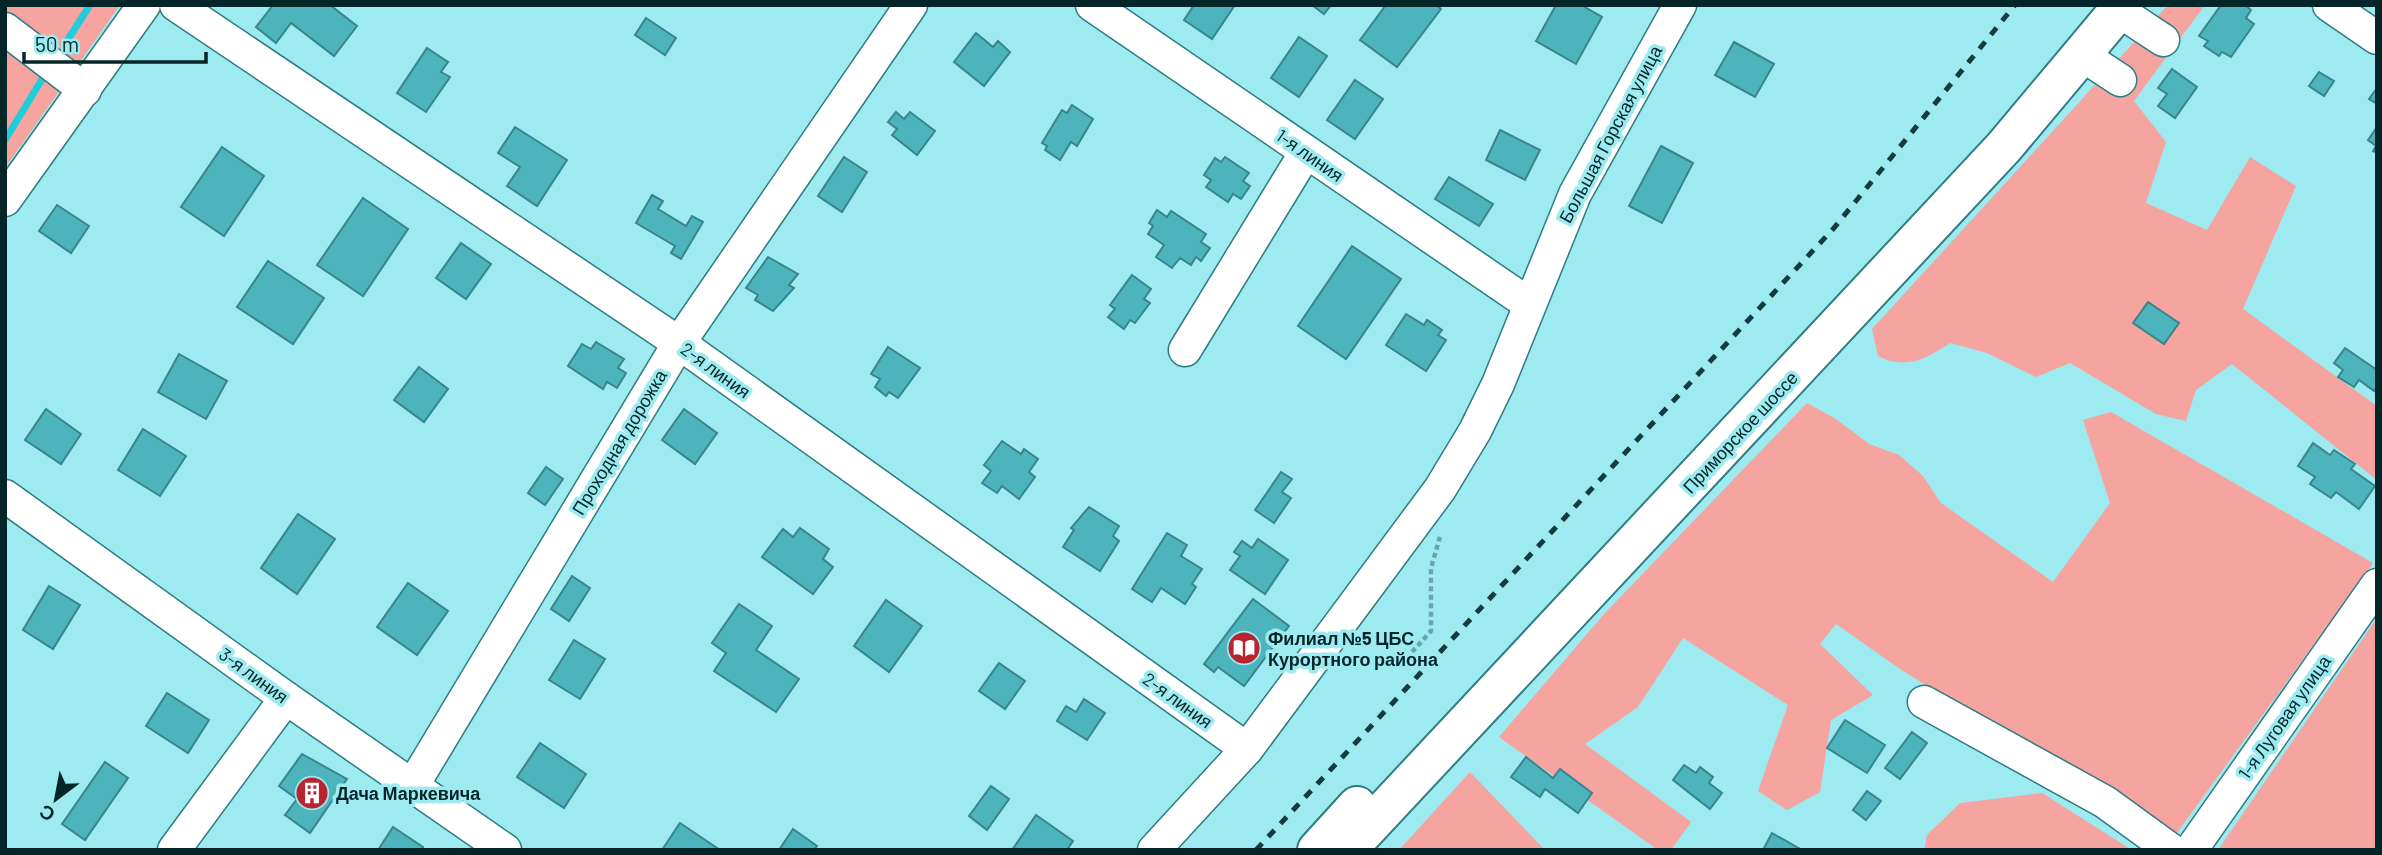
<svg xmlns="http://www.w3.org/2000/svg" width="2382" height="855" font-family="Barlow,sans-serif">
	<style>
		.green { fill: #f5a49f }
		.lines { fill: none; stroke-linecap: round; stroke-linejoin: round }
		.stream { stroke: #20cdda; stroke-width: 7 }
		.building { fill: #4db4bd; stroke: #38858c; stroke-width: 2 }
		.minor-casing { stroke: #2d7c83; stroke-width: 35 }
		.highway-casing { stroke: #2d7c83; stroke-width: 42 }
		.path { stroke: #68a6ab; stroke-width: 4.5; stroke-dasharray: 5 3.5; stroke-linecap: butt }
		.minor { stroke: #fff; stroke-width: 32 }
		.highway { stroke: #fff; stroke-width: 38 }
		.rail { stroke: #143b3e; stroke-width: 5; stroke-dasharray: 9 9; stroke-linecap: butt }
		.labels { text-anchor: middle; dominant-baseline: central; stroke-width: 7; stroke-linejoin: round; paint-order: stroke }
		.street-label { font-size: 18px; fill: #042629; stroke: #9eeaf1 }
		.poi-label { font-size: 18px; font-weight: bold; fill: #042629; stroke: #9eeaf1; text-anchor: start }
	</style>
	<rect width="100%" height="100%" fill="#9eeaf1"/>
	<!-- green -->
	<g class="green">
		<path d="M5,5h115l-115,163z"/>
		<path d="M2168,5h37l-71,96 32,41 -20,61 61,27 43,-73 46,29 -53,123 134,97v74l-145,-116 -36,26 -10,31 -30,-7 -86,-51 -34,14 -49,-24 -37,-10c-24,16 -44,27 -72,13l-6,-27z"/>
		<path d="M1807,403l29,16 33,25 30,11 24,21 18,27 112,79 57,-79 -27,-83 28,-8 262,151 -199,274 -271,-166 -67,-47 -16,20 53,51 -42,25 -11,72 -33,18 -29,-19 30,-86 -105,-67 -45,69 -53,37 106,78 -20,28h-13l-159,-113 105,-123z"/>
		<path d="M2377,618v232h-159z"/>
		<path d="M1470,772l75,78h-146z"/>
		<path d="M2042,793l90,57h-208l3,-15 33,-32z"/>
	</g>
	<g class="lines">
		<!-- stream -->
		<g class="stream">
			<path d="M65,44l25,-39"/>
			<path d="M5,140l39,-64"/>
		</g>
	</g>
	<!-- building -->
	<g class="building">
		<path d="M273,5h57l27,21 -23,30 -43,-33 -15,20 -20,-16z"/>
		<path d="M1194,5h41l-23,34 -28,-19z"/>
		<path d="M1312,5h19l-7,9z"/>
		<path d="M1386,5h50l5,4 -44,58 -37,-27z"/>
		<path d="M1556,5h25l21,12 -26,47 -40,-23z"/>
		<path d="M2221,5h24l6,5 -5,8 8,6 -23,33 -9,-5 -3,4 -15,-10 4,-5 -9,-5z"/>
		<path d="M646,18l30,20 -11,17 -30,-20z"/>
		<path d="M976,33l17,14 5,-6 12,11 -26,34 -30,-24z"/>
		<path d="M1299,37l28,19 -28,41 -28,-19z"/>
		<path d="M1734,42l40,22 -19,33 -40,-22z"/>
		<path d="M427,48l21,14 -7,10 9,5 -24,35 -29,-19z"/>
		<path d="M2172,69l25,18 -22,31 -17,-12 9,-12 -9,-6z"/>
		<path d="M2319,72l15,9 -10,15 -15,-10z"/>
		<path d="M1355,80l28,19 -28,40 -28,-19z"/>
		<path d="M2377,88v16l-8,-5z"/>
		<path d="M1072,105l21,14 -16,27 -6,-4 -11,18 -15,-10 2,-4 -5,-3 20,-33 5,3z"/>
		<path d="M896,112l8,7 6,-7 25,19 -18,24 -25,-20 5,-6 -9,-7z"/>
		<path d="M515,127l52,33 -30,46 -30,-20 13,-19 -22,-14z"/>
		<path d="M2377,127v26l-4,-2 3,-5 -8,-6z"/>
		<path d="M1500,130l40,20 -15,30 -39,-20z"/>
		<path d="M1661,146l32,17 -31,60 -33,-17z"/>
		<path d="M222,147l42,29 -40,60 -43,-29z"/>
		<path d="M844,157l23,15 -25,40 -24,-16z"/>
		<path d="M1225,157l24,16 -6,8 7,5 -9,13 -8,-5 -5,8 -22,-15 5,-7 -7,-5 11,-17 6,4z"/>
		<path d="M1449,177l44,27 -14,22 -44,-27z"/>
		<path d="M652,195l11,6 -5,8 28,17 6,-10 11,6 -22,37 -10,-6 4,-7 -39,-23z"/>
		<path d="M363,198l45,31 -45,67 -46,-31z"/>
		<path d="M57,205l32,21 -18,27 -32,-22z"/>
		<path d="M1157,210l10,7 4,-6 35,23 -5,8 9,6 -9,13 -5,-4 -5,8 -11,-7 -8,10 -16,-11 8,-12 -16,-11 5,-8 -4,-3z"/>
		<path d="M461,243l30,21 -25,35 -30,-21z"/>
		<path d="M1352,246l49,33 -55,80 -48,-33z"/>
		<path d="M768,257l30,17 -9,11 5,3 -21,23 -18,-11 3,-5 -12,-7z"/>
		<path d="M268,261l56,37 -31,46 -56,-37z"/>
		<path d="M1132,275l19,14 -7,10 6,4 -15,20 -5,-3 -6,9 -16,-12 7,-8 -5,-4z"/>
		<path d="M2148,302l31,21 -15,21 -31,-21z"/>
		<path d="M1406,314l18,11 3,-5 15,10 -4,5 8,5 -20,31 -40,-26z"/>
		<path d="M596,342l28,17 -6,9 8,5 -9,15 -10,-6 -4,7 -35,-23 14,-22 9,5z"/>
		<path d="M888,347l32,21 -22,30 -9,-6 -3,4 -11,-9 5,-8 -9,-5z"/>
		<path d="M2345,348l32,22v16l-3,5 -15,-11 -5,7 -16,-10 5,-7 -9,-7z"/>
		<path d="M179,354l48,27 -21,38 -48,-27z"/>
		<path d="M419,367l29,22 -24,33 -30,-22z"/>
		<path d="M46,409l35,25 -20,30 -36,-24z"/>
		<path d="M684,409l33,24 -22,31 -33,-24z"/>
		<path d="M143,429l43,27 -26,40 -42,-26z"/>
		<path d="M1002,441l19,13 3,-5 14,10 -9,13 6,5 -16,22 -17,-13 -5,7 -15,-10 9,-12 -7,-6z"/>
		<path d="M2313,443l17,12 4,-5 21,14 -4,5 24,17 -16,23 -23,-17 -5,6 -21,-14 5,-7 -17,-11z"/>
		<path d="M546,467l17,12 -18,26 -17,-12z"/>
		<path d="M1281,472l11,7 -10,13 9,6 -17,25 -19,-13z"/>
		<path d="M1089,507l30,19 -6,10 6,5 -19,30 -37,-24 11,-17 -3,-2z"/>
		<path d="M298,514l37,25 -38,55 -36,-26z"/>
		<path d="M800,528l29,21 -6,10 10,8 -20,27 -51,-37 21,-28 10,8z"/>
		<path d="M1167,533l20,12 -6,11 21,13 -10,15 4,3 -11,17 -24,-16 -9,14 -20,-13z"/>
		<path d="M1258,539l30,21 -23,34 -35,-24 10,-14 -6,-4 8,-11 10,7z"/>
		<path d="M572,576l18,12 -21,33 -18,-12z"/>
		<path d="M408,583l40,28 -31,44 -40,-28z"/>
		<path d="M49,586l31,19 -27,44 -30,-19z"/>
		<path d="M1253,599l36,27 -45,60 -26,-19 -4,5 -10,-8z"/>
		<path d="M886,600l36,26 -33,46 -35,-26z"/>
		<path d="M739,604l33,22 -16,24 43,29 -23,33 -62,-41 12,-18 -14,-10z"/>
		<path d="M574,640l31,19 -25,40 -31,-19z"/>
		<path d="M999,663l26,18 -20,28 -26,-18z"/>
		<path d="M167,693l42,27 -21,33 -42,-27z"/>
		<path d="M1084,699l21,14 -18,27 -30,-19 9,-15 10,6z"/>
		<path d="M1845,720l40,25 -18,28 -40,-25z"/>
		<path d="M1912,732l15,11 -27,36 -15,-11z"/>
		<path d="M540,743l46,31 -22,34 -47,-31z"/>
		<path d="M302,754l45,25 -37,54 -25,-18 12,-16 -18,-13z"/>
		<path d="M1526,757l27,21 7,-9 32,24 -14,20 -33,-24 -5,8 -29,-20z"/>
		<path d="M105,762l23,16 -43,62 -23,-16z"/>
		<path d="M1684,765l12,8 4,-6 13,10 -4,6 13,10 -12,16 -37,-29z"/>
		<path d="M991,786l18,13 -22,31 -18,-14z"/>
		<path d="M1867,791l14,10 -15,19 -13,-10z"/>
		<path d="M1036,815l37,26 -6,9h-55z"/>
		<path d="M680,823l40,27h-58z"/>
		<path d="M393,827l30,20 -2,3h-43z"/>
		<path d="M793,829l24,17 -3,4h-35z"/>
		<path d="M1772,833l30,17h-39z"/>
	</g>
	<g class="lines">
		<defs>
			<g id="minor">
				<path d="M176,5l503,338 568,406"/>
				<path d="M1092,5l437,299"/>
				<path d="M2329,5l48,33"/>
				<path d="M2119,11l44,29"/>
				<path d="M5,29l80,61"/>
				<path d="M2082,55l38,25"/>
				<path d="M5,200l139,-195"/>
				<path d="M1185,350l121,-198"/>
				<path d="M5,496l281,202 219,152"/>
				<path d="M1924,702l181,100 66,48"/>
				<path d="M413,785l266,-442 232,-338"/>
				<path d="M174,850l112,-152"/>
				<path d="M1154,850l93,-101 193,-260 35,-58 23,-47 77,-190 105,-189"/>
				<path d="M2191,850l186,-265"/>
			</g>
			<g id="highway">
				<path d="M1317,850l40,-44"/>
				<path d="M1347,850l657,-703 119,-142"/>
			</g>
		</defs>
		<!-- minor casing -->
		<use href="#minor" class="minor-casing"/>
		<!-- highway casing -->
		<use href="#highway" class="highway-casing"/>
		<!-- path -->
		<path class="path" d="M1412,652l19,-21v-63l9,-31"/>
		<!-- minor -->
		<use href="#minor" class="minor"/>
		<!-- highway -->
		<use href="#highway" class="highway"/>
		<!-- rail -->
		<path class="rail" d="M1256,850l578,-622 181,-223"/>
	</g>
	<!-- icons -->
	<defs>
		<symbol id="library-disc" viewBox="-11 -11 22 22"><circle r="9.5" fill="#b72630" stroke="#9eeaf1"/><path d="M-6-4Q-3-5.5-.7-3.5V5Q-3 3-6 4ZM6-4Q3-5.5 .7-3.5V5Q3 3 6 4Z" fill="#fff"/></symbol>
		<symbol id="building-disc" viewBox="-11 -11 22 22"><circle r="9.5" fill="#b72630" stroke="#9eeaf1"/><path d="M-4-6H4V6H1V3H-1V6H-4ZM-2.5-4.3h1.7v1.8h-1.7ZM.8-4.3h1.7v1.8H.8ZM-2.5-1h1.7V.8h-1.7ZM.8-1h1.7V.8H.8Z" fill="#fff"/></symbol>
	</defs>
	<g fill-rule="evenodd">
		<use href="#library-disc" x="1225" y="629" width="38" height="38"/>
		<use href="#building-disc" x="293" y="774" width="38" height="38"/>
	</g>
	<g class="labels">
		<!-- street labels -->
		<g class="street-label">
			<text transform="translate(1610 134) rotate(-62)">Большая Горская улица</text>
			<text transform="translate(1310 155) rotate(35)">1-я линия</text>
			<text transform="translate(716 370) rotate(36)">2-я линия</text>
			<text transform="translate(1740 432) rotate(-47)">Приморское шоссе</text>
			<text transform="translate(619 442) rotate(-59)">Проходная дорожка</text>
			<text transform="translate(254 675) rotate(36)">3-я линия</text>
			<text transform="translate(1178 700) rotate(36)">2-я линия</text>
			<text transform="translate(2284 717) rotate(-55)">1-я Луговая улица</text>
		</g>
		<!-- poi labels -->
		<g class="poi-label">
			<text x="1268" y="638">Филиал №5 ЦБС<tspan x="1268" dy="21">Курортного района</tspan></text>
			<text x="336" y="793">Дача Маркевича</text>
		</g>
	</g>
	<!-- border -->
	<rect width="2382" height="855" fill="none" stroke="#042629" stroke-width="14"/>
	<!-- north arrow -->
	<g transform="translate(56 799) rotate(212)" stroke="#9eeaf1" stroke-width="5" paint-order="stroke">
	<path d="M0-5L12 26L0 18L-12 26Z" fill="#042629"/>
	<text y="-10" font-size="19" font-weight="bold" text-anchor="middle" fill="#042629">С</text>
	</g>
	<!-- scale -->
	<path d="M24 52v10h182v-10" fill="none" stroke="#042629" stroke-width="3.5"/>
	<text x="35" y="52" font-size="21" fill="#042629" stroke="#9eeaf1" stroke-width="5" paint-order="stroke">50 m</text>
</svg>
